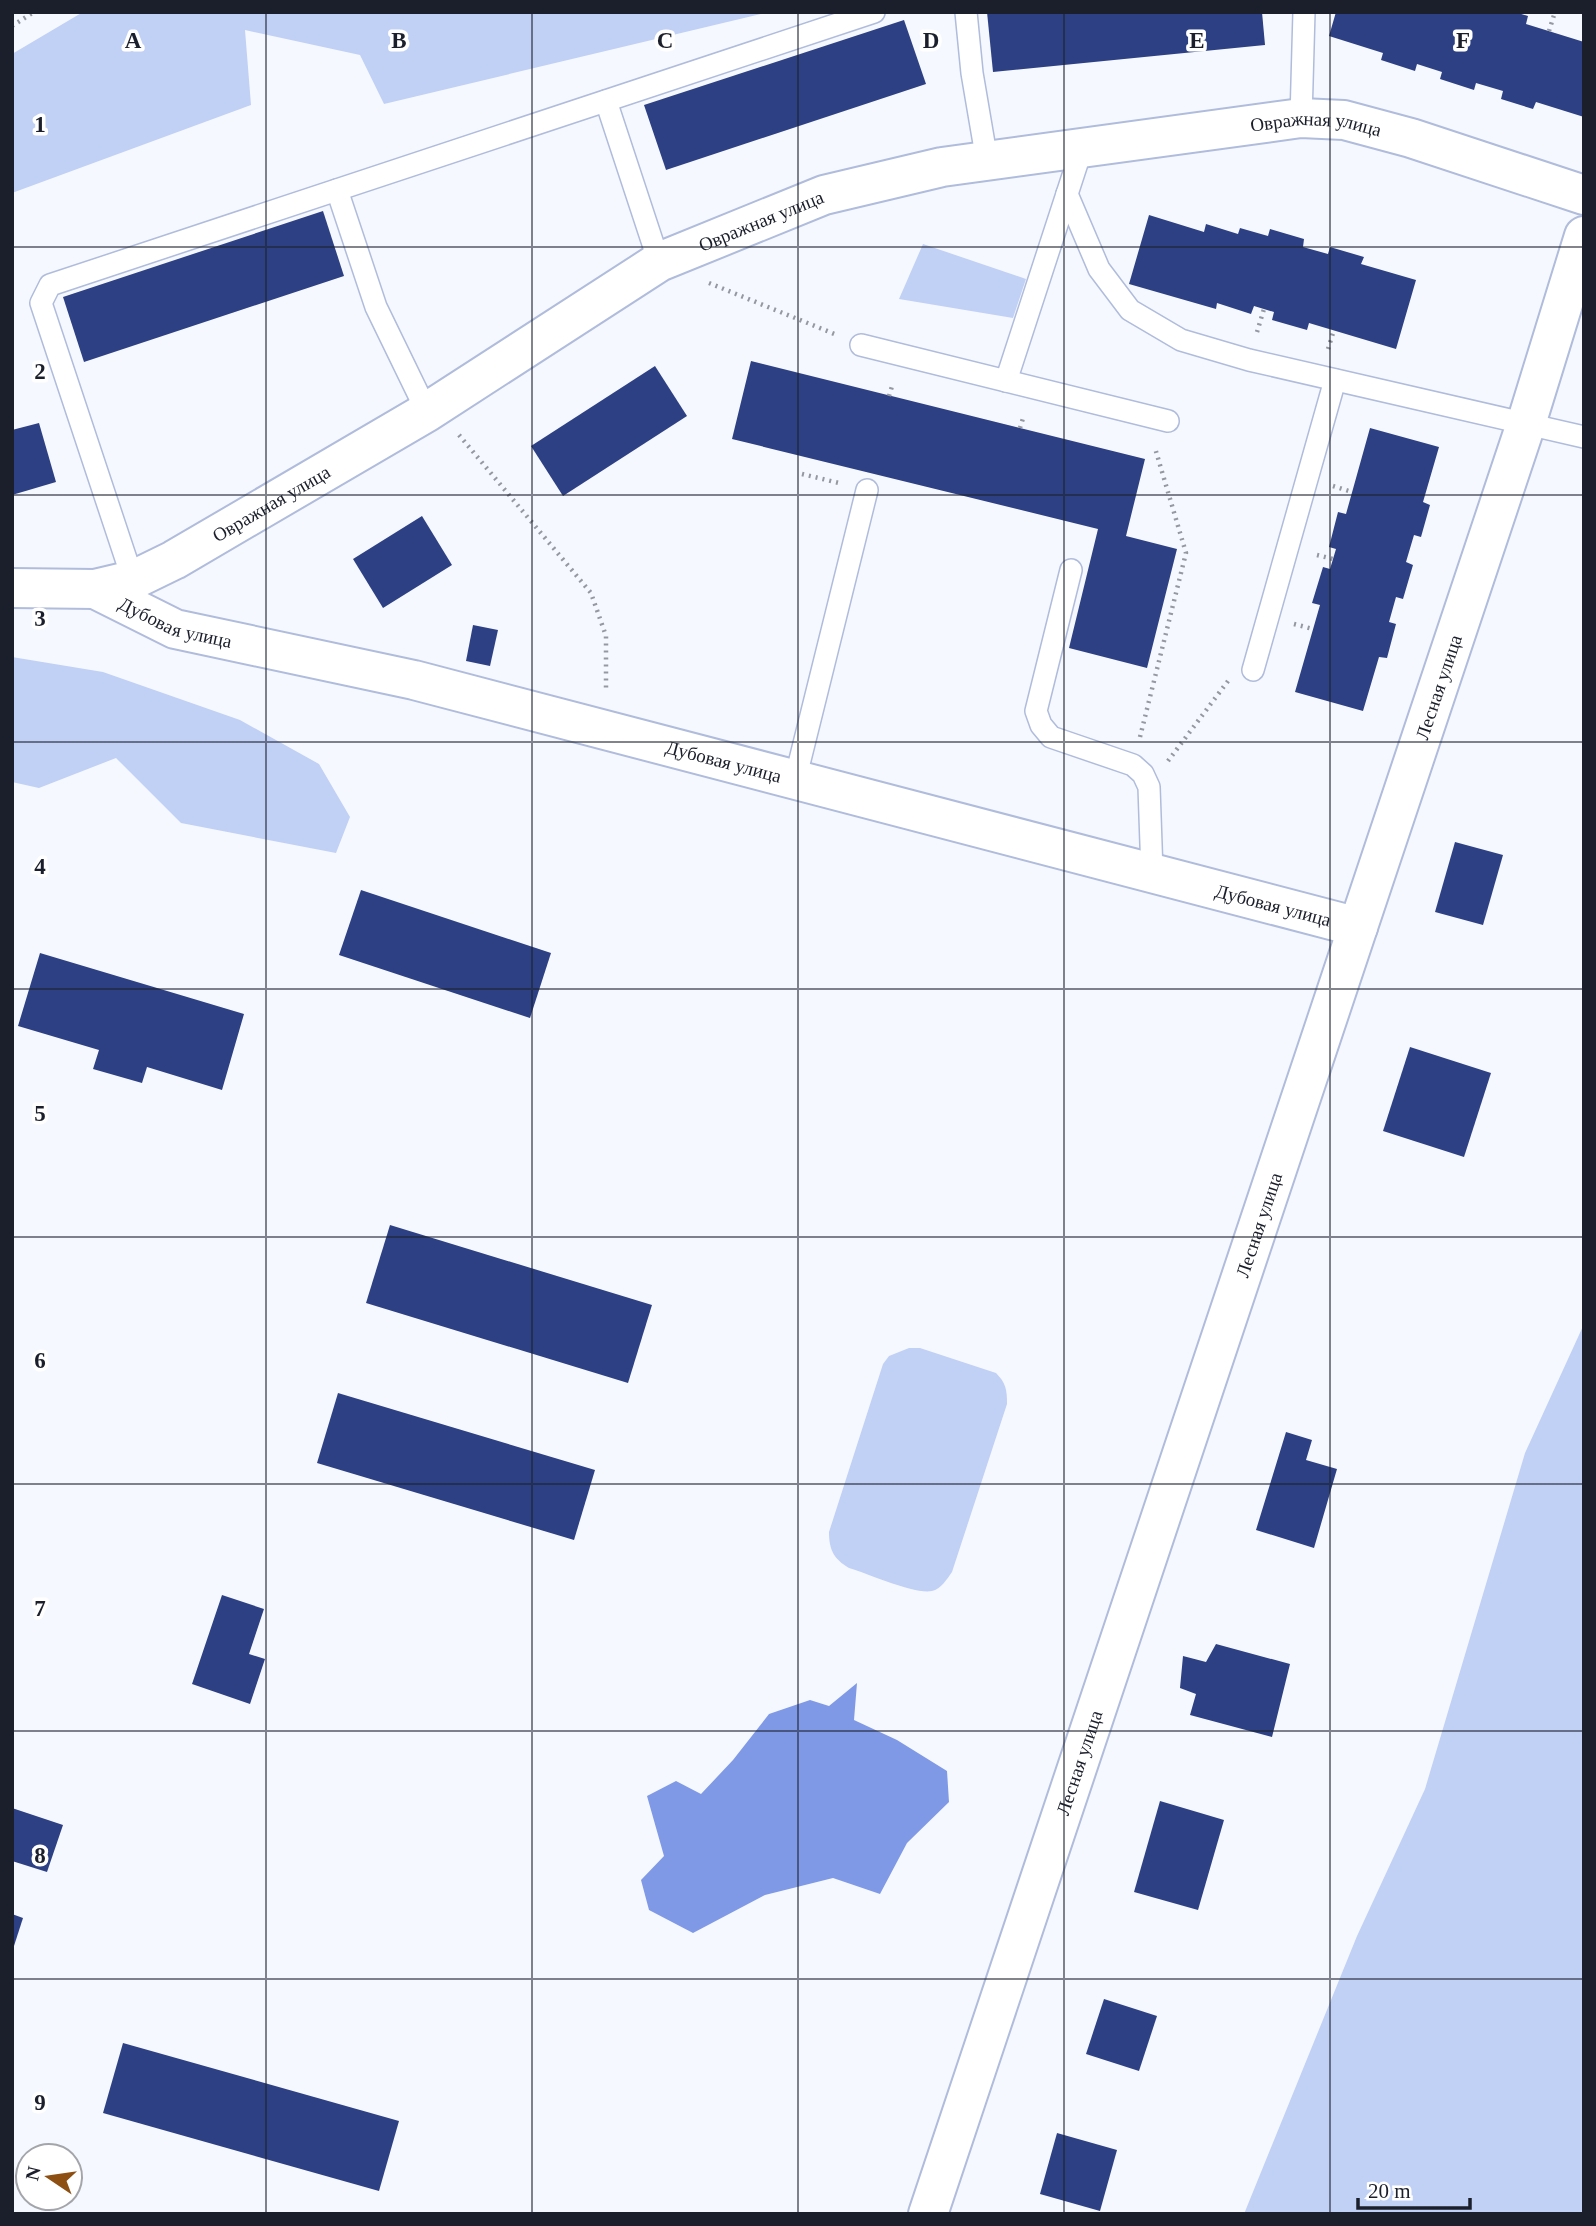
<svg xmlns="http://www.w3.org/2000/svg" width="1596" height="2226" font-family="Georgia,serif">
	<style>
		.green { fill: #c1d0f5 }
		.water { fill: #7f99e6 }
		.building { fill: #2d4084 }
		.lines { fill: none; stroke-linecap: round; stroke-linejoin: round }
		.lane-casing { stroke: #b0bcdc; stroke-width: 24 }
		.street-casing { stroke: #b0bcdc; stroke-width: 42 }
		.path { stroke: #9598a1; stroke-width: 4.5; stroke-dasharray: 2 5; stroke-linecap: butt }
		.lane { stroke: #fff; stroke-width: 21 }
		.street { stroke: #fff; stroke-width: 38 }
		.grid { fill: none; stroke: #1b1f2b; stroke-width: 2; stroke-opacity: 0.55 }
		.labels { text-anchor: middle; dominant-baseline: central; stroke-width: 7; stroke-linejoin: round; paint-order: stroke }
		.street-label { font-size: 19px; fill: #1b1f2b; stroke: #fff }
		.grid-label { font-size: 23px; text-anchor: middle; font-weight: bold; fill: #1b1f2b; stroke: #fff; stroke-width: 7; stroke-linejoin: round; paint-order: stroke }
	</style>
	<rect width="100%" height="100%" fill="#f5f8ff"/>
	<!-- green -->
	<g class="green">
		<path d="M83,12h686l-385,92 -24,-49 -115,-25 6,75 -239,88v-139z"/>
		<path d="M923,244l103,35 -13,39 -114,-19z"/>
		<path d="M12,657l91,15 137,48 79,44 31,53 -14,36 -155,-30 -65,-65 -77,30 -27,-6z"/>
		<path d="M1584,1324v890h-340l113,-278 68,-147 100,-336z"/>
		<path d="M909,1348h11l76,25c10,10 11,17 11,31l-55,168c-5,7 -11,17 -20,19 -16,4 -66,-18 -83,-23 -15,-9 -20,-18 -20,-36l54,-168 6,-8z"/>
	</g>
	<!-- water -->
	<path class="water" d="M857,1683l-3,37 43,20 50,31 2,31 -42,41 -27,51 -47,-16 -68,17 -72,38 -44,-23 -8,-30 23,-24 -17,-60 29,-15 25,13 32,-34 36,-46 41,-14 19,6z"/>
	<!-- building -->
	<g class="building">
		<path d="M987,12h275l3,33 -272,27z"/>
		<path d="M1336,12h179l13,4 -2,8 58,18v75l-48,-15 -3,7 -32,-10 2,-8 -27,-8 -2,7 -34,-11 2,-7 -25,-8 -2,7 -34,-11 2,-7 -54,-17z"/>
		<path d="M904,20l22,64 -260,86 -22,-65z"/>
		<path d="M323,211l21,65 -260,86 -21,-65z"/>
		<path d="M1149,215l55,17 2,-8 32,10 2,-6 28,8 2,-7 34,10 -1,8 25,7 2,-7 34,10 -3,7 55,16 -20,69 -87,-26 -2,7 -35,-10 2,-8 -20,-6 -3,8 -34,-11 -1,6 -87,-25z"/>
		<path d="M751,361l394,98 -19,77 51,13 -30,119 -78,-20 29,-119 -366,-90z"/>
		<path d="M655,366l32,50 -124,80 -32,-50z"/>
		<path d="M39,423l17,59 -44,13v-65z"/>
		<path d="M1370,428l69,19 -16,55 7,3 -9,32 -7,-2 -8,27 7,3 -10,34 -7,-2 -7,25 7,2 -9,34 -8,-1 -16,54 -68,-19 25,-87 -8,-2 11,-36 7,2 6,-20 -7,-2 9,-35 8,2z"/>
		<path d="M422,516l30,49 -69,43 -30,-49z"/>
		<path d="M473,625l25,5 -8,36 -24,-5z"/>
		<path d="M1455,842l48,13 -20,70 -48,-13z"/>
		<path d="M361,890l190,63 -21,65 -191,-63z"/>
		<path d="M40,953l204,61 -22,76 -75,-23 -5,16 -49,-14 6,-19 -81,-24z"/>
		<path d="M1410,1047l81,26 -27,84 -81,-26z"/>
		<path d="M390,1225l262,80 -24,78 -262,-80z"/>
		<path d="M338,1393l257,77 -21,70 -257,-77z"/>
		<path d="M1286,1432l26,8 -6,20 31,9 -23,79 -58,-18z"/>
		<path d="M222,1595l42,14 -15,45 16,5 -15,45 -58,-20z"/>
		<path d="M1216,1644l74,20 -18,73 -82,-22 6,-21 -16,-6 3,-32 23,6z"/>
		<path d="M1160,1801l64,19 -26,90 -64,-18z"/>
		<path d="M12,1808l51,17 -16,47 -35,-11z"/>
		<path d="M12,1914l11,4 -10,31h-1z"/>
		<path d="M1104,1999l53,17 -18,55 -53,-17z"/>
		<path d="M123,2043l276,78 -20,70 -276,-78z"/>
		<path d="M1057,2133l60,17 -17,61 -60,-17z"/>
	</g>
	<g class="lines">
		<defs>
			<g id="lane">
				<path d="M966,12l6,61 15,88"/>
				<path d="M606,101l53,161"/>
				<path d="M1301,118l3,-106"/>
				<path d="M337,190l39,117 51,105"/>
				<path d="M1067,194l32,75 31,41 51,30 68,20 335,77"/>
				<path d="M861,345l307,76"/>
				<path d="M1006,381l76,-233"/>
				<path d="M1071,570l-35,141 5,14 10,12 82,28 10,9 6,13 3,86"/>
				<path d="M133,580l-92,-277 9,-18 824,-273"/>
				<path d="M1253,670l82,-290"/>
				<path d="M795,780l72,-290"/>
			</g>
			<g id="street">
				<path id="s1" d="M12,588l83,1 38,-9 41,-20 253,-148 232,-150 165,-67 118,-28 359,-49 43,2 67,18 173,57"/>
				<path id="s2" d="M95,589l80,40 239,51 944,247"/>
				<path id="s3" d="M928,2214l598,-1790 58,-188"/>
			</g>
		</defs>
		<!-- lane casing -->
		<use href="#lane" class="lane-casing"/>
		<!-- street casing -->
		<use href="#street" class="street-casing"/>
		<!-- path -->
		<g class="path">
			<path d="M12,26l22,-14"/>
			<path d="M1549,31l6,-19"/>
			<path d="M709,283l128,52"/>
			<path d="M1257,332l7,-23"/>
			<path d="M1328,349l6,-19"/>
			<path d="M889,396l4,-13"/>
			<path d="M1020,428l4,-13"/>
			<path d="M459,435l132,158 15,43v55"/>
			<path d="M802,474l37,9"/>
			<path d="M1333,486l19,6"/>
			<path d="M1317,555l16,4"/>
			<path d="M1294,624l19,5"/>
			<path d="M1140,737l46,-184 -31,-105"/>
			<path d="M1168,761l60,-80"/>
		</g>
		<!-- lane -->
		<use href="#lane" class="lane"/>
		<!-- street -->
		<use href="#street" class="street"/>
	</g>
	<!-- grid -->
	<path class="grid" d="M266,12v2202M532,12v2202M798,12v2202M1064,12v2202M1330,12v2202M12,247h1572M12,495h1572M12,742h1572M12,989h1572M12,1237h1572M12,1484h1572M12,1731h1572M12,1979h1572"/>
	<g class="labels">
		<!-- street labels -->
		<g class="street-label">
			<text stroke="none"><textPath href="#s1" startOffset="1414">Овражная улица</textPath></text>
			<text stroke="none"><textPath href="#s1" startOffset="847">Овражная улица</textPath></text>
			<text stroke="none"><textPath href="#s1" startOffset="280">Овражная улица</textPath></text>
			<text stroke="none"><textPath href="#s2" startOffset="88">Дубовая улица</textPath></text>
			<text stroke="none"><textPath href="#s3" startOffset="1610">Лесная улица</textPath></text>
			<text stroke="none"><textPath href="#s2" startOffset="654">Дубовая улица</textPath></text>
			<text stroke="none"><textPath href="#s2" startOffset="1222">Дубовая улица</textPath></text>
			<text stroke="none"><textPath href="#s3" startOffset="1043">Лесная улица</textPath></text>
			<text stroke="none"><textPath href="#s3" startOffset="476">Лесная улица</textPath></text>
		</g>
	</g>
	<g class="grid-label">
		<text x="133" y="48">A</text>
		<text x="399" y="48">B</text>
		<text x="665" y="48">C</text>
		<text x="931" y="48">D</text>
		<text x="1197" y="48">E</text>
		<text x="1463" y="48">F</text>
		<text x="40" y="132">1</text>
		<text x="40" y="379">2</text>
		<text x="40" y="626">3</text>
		<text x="40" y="874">4</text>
		<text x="40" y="1121">5</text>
		<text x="40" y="1368">6</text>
		<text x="40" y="1616">7</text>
		<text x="40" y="1863">8</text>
		<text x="40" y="2110">9</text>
	</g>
	<!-- border -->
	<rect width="1596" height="2226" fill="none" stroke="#1b1f2b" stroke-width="28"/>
	<!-- north arrow -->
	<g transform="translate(49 2177) rotate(283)"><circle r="33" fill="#ffffff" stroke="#a4a5aa" stroke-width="2"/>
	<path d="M0-5L12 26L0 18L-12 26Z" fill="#8d4f12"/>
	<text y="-10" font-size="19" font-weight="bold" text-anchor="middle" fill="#1b1f2b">N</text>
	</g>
	<!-- scale -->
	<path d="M1358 2198v10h112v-10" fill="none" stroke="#1b1f2b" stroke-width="3.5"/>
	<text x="1368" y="2198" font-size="21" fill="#1b1f2b" stroke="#ffffff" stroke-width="5" paint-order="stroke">20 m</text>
</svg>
